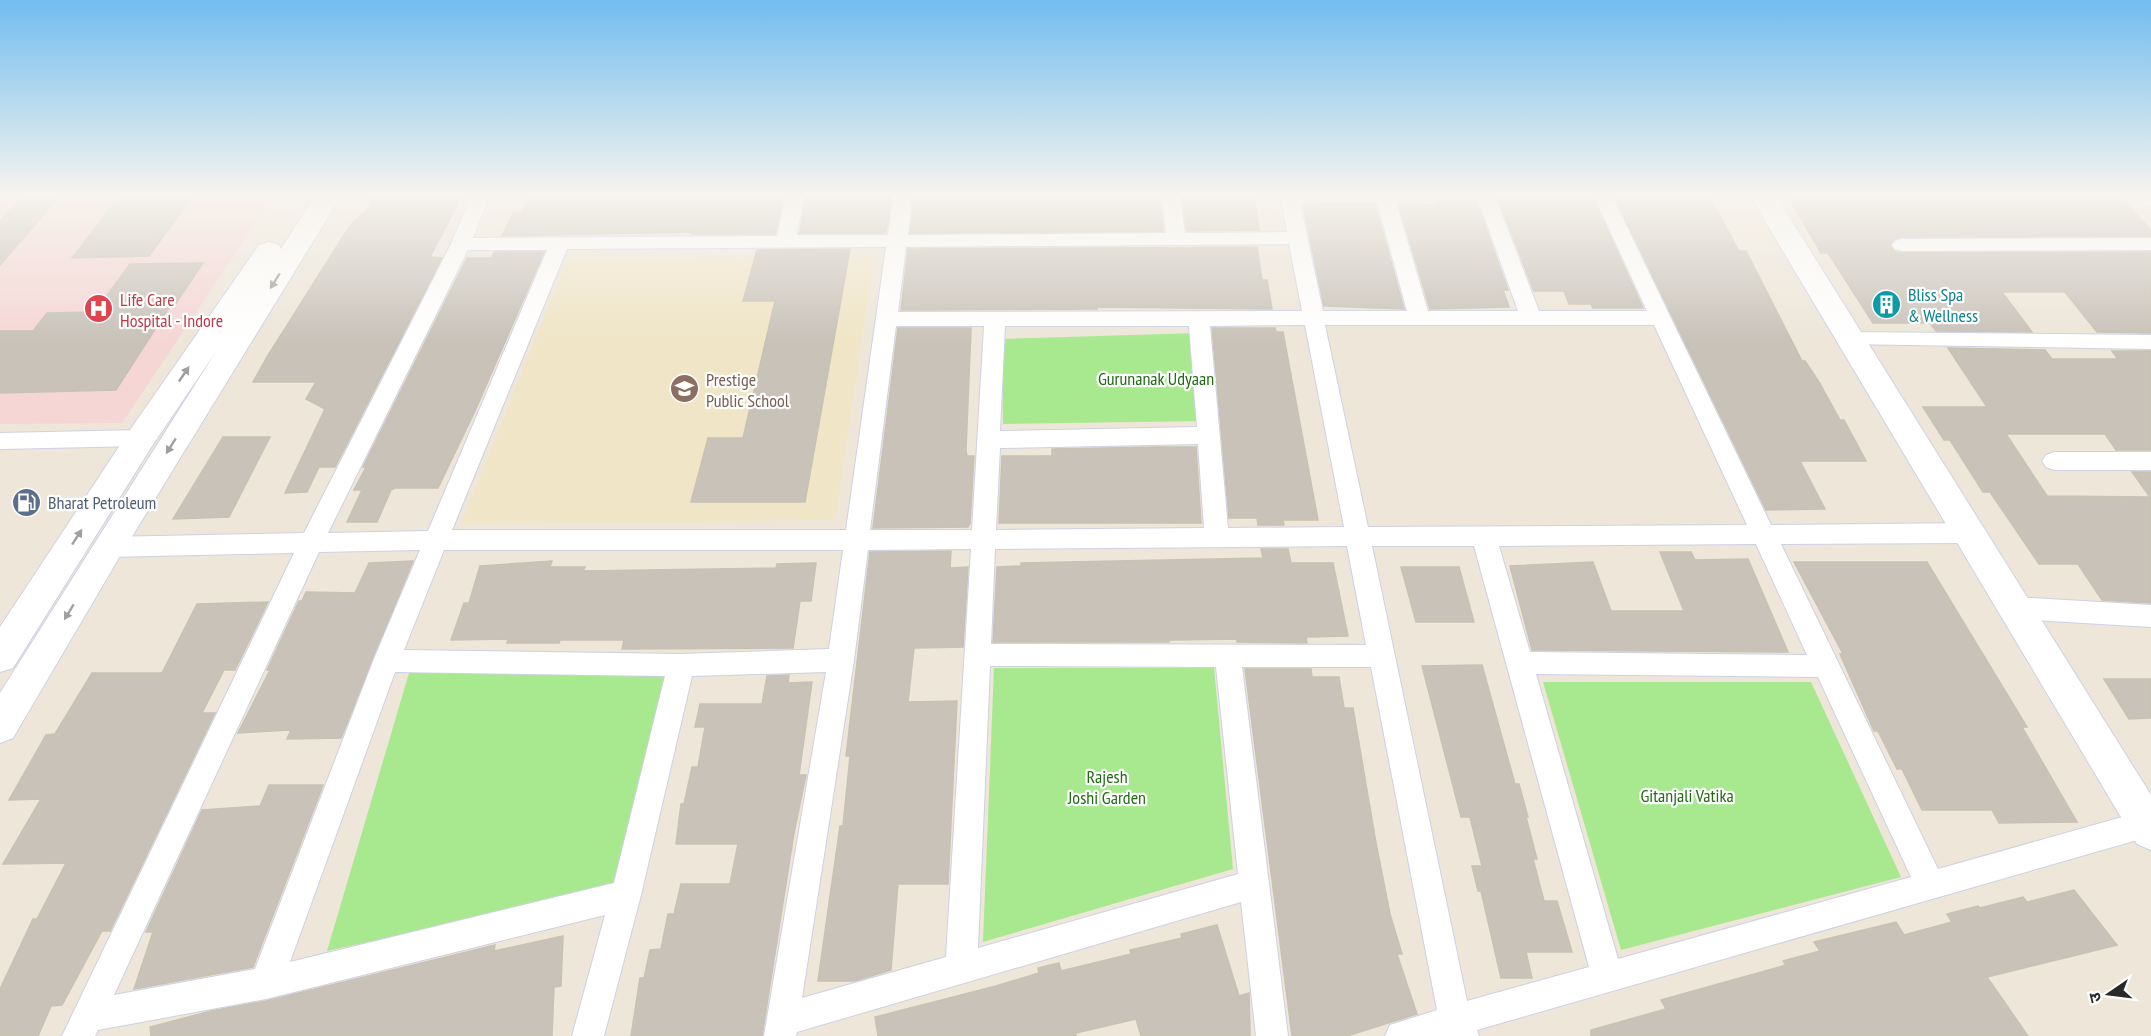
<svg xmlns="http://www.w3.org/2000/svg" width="2151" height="1036" font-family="'PT Sans Narrow','Noto Sans Devanagari',sans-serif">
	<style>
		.education { fill: #f0e5c6 }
		.medical { fill: #f5d6d5 }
		.green { fill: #a8e990 }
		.building { fill: #c8c2b9; stroke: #c8c2b3; stroke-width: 1.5 }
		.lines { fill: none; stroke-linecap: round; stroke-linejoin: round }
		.street-casing { stroke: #ced1e4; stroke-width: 2 }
		.secondary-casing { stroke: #ced1e4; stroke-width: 2 }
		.street { fill: #fff; fill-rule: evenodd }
		.secondary { fill: #fff; fill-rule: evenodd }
		.oneway { fill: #9f9f9f }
		.labels { text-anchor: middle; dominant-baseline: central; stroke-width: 4.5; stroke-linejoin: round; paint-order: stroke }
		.culture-label { font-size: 18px; fill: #0d838f; stroke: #fff; text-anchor: start }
		.health-label { font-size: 18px; fill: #be3a42; stroke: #fff; text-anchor: start }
		.park-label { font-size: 18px; fill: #1f6c13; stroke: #fff }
		.education-label { font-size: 18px; fill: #785e54; stroke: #fff; text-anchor: start }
		.service-label { font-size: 18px; fill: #4e5e75; stroke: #fff; text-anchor: start }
	</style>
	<rect width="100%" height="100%" fill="#ede6d9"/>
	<!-- education -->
	<path class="education" d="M874,256l-39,264 -373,3 106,-265z"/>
	<!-- medical -->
	<path class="medical" d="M0,196h274l-152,227 -122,1z"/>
	<!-- green -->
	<g class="green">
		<path d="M1197,333l7,88 -201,3 -1,-85z"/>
		<path d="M994,668h220l19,201 -250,73z"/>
		<path d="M668,670l-46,216 -295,65 82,-278z"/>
		<path d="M1543,682h268l90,195 -280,73z"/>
	</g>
	<!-- building -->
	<g class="building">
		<path d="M23,196h37l-60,69v-44z"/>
		<path d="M120,196h73l-44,60 -77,2z"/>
		<path d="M462,196l-32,61 12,1 -107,209h-16l-12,25 -22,1 40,-84 -19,-10 10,-17h-63l14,-25 82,-130 21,-21 1,-8z"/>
		<path d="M529,196h255l-9,38h-83l1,-2 -191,4 12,-24h8z"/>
		<path d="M806,196h86l-6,37h-86z"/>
		<path d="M914,196h246l3,35 -253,2z"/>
		<path d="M1182,196h72l5,34 -72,1z"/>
		<path d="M1497,196h95l51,112h-50l-2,-4h-22l-5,-13h-30z"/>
		<path d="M1614,196h95l30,55h7l56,110h3l14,21 21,38h4l22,41h-66l25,48 -59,1z"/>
		<path d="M1788,196h332l31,34v6l-249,1 -8,2 -4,6 4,6 8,2 249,-1v81l-54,-1 -32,-40h-63l30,40 -96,-1 -6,-8h-57l-45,-70h-7z"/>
		<path d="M1435,200h41l32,90h-5l6,17 -79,2 -31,-104h37z"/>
		<path d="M1375,204l29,105 -80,-3 -21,-101z"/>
		<path d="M1257,247l5,33h5l5,29 -176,-2 1,2 -196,1 7,-61z"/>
		<path d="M850,249l-45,253h-114l17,-64h35l32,-137h-32l14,-51z"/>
		<path d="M494,252h50l-69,159 -37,77h-43l-4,2 -14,32h-30l15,-32h-8l12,-23h-3l104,-209h25z"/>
		<path d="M203,263l-29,43h-4l-54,84 -116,3v-62h33l14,-18 48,-1 35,-48z"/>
		<path d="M898,328h73l-5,122 1,6h7l-4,67 -2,4 -95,1z"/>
		<path d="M1212,328h63l1,4h7l35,188h-35l1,5h-26l-1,-7h-28z"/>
		<path d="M1948,348l97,2 7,9h66l-6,-8h39v99h-35l-11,-16h-99l41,62 103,1 -18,-25h19v131l-49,-3 -24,-36h-39l-49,-72h-7l-33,-52h-6l-21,-33h64z"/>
		<path d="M223,437h47l-41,80 -56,2z"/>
		<path d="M1160,447h36l5,76h-202l3,-67h50v-7z"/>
		<path d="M1261,549h27l3,14h42l15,73 -42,1 1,6 -70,-1v-3l-68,1v2h-176l4,-75 24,-1v-3l242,-5z"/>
		<path d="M951,551l-1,17 18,-1 -5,80 -49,1 -6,54 49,-1 -9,183h-50l-7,86 -36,11h-37l22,-155h3l7,-70h-4l24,-204z"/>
		<path d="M1660,552h31l4,8 53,-1 40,93 -256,-2 -22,-84 83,-4 18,49h73z"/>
		<path d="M413,561l-72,177 -54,1 4,-9 -53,3 32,-63h-3l32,-69h3l4,-9 49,1 14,-30z"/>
		<path d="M552,561l-2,6h35l-2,4 193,-3 1,-4 39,-1 -5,38h-11l-7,47 -171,1 2,-9h-64l-1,3h-52l1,-4 -57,1 13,-37h5l11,-37z"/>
		<path d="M1794,562h133l100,165h-5l55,95 -78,1 -7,-13h-70l-20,-41h-5l-19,-38h-4l-34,-77h3z"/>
		<path d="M1401,567h58l15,55h-58z"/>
		<path d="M268,602l-33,68h-11l-22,43h13l-105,218h-8l-40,74 -11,1 -13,30h-38v-47l33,-70h4l29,-56 -63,1 38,-65 -32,1 37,-65 9,-1 37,-61h70l35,-69z"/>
		<path d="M1482,665l33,119h4l9,33h-2l11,42h-4l11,42h13l15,51h-46l6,26h-31l-20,-87h-3l-6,-25h10l-12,-49h-9l-39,-151z"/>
		<path d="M1245,669h66l1,8h27l5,31h9l23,135 14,71 12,40h-5l20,60 -70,22h-55z"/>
		<path d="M789,675l-1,8 24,-1 -13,93h7l-12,58 -32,203h-131l9,-58h4l6,-28 11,-1 7,-35h6l7,-30h49l8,-40h-62l5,-40h3l8,-37h6l7,-40h-10l5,-23h62l5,-28z"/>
		<path d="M2104,679h47v39l-22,1z"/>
		<path d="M269,785h54l-70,182 -119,22 19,-57h-7l56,-122 58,-4z"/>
		<path d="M2074,890l43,55 -130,32 41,59h-437v-6l75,-21 -5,-9 125,-35 -3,-4 37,-10 -6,-9 82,-20 8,13 48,-13 -5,-8 31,-8 2,2 43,-11 4,5z"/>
		<path d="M1217,925l22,71 10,-3 1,43h-109l-5,-17 -60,14v3h-198l-3,-19 121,-31 43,-13 -1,-5 21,-5 2,8 70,-17 -1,-4 52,-12 -1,-4z"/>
		<path d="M563,936l-2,50 -7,1 -2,49h-401l-1,-9 61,-16 55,-10 229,-56 -1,6z"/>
	</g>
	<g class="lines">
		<defs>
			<g id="street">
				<path d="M471,196h18l-16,42 304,-2 9,-40h18l-7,39h91l6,-39h18l-4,39 258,-2 -4,-37h18l5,37 102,-1 -7,-36h151l-2,4 -33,2 32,109h90l-41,-115h18l44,115h108l-53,-115h18l159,329 198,-2 9,3 3,7 -3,7 -9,3 -188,1 157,325 209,-59 4,2v24l-674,194 2,6h-94l5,-11 47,-15 -66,-343h-129l46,369h-32l-15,-134 -444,130 -1,4h-32l62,-364 -134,4 -51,219 -37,141h-32l33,-121 -339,84 -168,31 -3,6h-33l232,-483 -186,4 -9,-3 -3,-7 3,-7 9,-3 196,-4 147,-289zM1377,202l30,109h-84l-23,-108zM1289,244l13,67 -404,1 8,-65zM886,247l-40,283h-394l115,-281zM468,250h79l-119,281 -100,2zM1305,325l39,202 -116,1 -18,-202zM1325,325h329l93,200 -379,2zM896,326h88l-12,204h-102zM1005,326h184l8,101 -197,4zM1198,444l6,84 -208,2 4,-82zM1756,544l51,111 -277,-3 -31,-106zM1347,546l19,99 -375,-1 4,-95zM1372,546h102l115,421 -122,34zM971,549l-25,408 -144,41 52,-338 14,-110zM420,550l-47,111 -118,308 -141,26 205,-443zM444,550h399l-14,99 -148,5 -277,-4zM990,666l226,1 22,207 -260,74zM395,672l270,4 -51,207 -324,79zM1536,674l282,3 93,200 -293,82z"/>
				<path d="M2137,196h14v11l-7,-2z"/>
				<path d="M2151,238v12l-249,1 -7,-2 -3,-4 3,-4 7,-2z"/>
				<path d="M1850,332l301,3v14l-308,-5 -4,-5 4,-5z"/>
				<path d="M141,430l8,2 3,6 -3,6 -8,2 -141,3v-16z"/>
				<path d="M2054,452h97v18h-97l-8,-3 -4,-6 4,-6z"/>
				<path d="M2014,597l137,8v22l-137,-8 -9,-4 -4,-7 4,-7z"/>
			</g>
			<g id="secondary">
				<path d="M315,196h26l-221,360 -107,182 -13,5v-50l217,-343 -65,96 -139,222 -13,4v-45l130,-197 129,-185 10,-3 10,3 2,4z"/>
				<path d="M1750,196h26l375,599v55l-14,-6z"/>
			</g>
		</defs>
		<!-- street casing -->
		<use href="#street" class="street-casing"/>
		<!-- secondary casing -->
		<use href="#secondary" class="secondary-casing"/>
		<!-- street -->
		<use href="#street" class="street"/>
		<!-- secondary -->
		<use href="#secondary" class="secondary"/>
	</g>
	<!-- one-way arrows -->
	<defs><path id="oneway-solid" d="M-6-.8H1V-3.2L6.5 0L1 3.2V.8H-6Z" transform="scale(1.5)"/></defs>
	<g class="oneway">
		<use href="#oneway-solid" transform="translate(275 281) rotate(122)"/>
		<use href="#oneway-solid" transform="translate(184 374) rotate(-56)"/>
		<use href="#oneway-solid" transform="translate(171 446) rotate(122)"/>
		<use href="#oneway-solid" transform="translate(77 537) rotate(-57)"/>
		<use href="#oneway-solid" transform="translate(69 612) rotate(121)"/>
	</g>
	<!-- sky -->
	<linearGradient id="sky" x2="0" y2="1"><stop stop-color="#72bcef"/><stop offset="0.57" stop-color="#f7f4ee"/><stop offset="1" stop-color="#f7f4ee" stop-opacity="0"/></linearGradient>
	<rect width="2151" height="341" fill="url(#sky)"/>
	<!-- icons -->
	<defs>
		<symbol id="building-disc" viewBox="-11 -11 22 22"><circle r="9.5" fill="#0f9aa8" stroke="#fff"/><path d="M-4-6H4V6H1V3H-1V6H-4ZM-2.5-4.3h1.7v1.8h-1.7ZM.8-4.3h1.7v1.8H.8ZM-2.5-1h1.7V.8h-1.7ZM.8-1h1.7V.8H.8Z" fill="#fff"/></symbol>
		<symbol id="hospital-disc" viewBox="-11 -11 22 22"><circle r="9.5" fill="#e0444e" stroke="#fff"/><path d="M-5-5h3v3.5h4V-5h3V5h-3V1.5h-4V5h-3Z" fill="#fff"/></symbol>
		<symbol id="school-disc" viewBox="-11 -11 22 22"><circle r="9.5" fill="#8d6e63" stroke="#fff"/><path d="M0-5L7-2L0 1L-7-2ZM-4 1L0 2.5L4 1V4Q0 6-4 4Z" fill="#fff"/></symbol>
		<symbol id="fuel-disc" viewBox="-11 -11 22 22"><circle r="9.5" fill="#5c6f8a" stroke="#fff"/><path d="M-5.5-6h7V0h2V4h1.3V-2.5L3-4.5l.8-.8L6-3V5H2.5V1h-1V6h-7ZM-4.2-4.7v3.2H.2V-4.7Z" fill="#fff"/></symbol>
	</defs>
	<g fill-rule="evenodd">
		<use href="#building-disc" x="1870" y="288" width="33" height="33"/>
		<use href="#hospital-disc" x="82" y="292" width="33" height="33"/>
		<use href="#school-disc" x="668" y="372" width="33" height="33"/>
		<use href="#fuel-disc" x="10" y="486" width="33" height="33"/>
	</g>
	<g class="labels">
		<!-- culture labels -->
		<g class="culture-label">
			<text x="1908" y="294">Bliss Spa<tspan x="1908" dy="21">&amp; Wellness</tspan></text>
		</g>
		<!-- health labels -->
		<g class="health-label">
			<text x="120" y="299">Life Care<tspan x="120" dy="21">Hospital - Indore</tspan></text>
		</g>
		<!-- park labels -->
		<g class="park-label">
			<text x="1156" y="378">Gurunanak Udyaan</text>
			<text x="1107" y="776">Rajesh<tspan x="1107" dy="21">Joshi Garden</tspan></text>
			<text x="1687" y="795">Gitanjali Vatika</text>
		</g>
		<!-- education labels -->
		<g class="education-label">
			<text x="706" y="379">Prestige<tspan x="706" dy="21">Public School</tspan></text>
		</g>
		<!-- service labels -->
		<g class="service-label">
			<text x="48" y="502">Bharat Petroleum</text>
		</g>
	</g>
	<!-- north arrow -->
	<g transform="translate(2109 994) rotate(256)" stroke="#ffffff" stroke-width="4.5" paint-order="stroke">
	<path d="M0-4.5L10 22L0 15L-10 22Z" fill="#292929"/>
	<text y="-9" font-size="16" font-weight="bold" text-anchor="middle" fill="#292929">उ</text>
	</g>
</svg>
